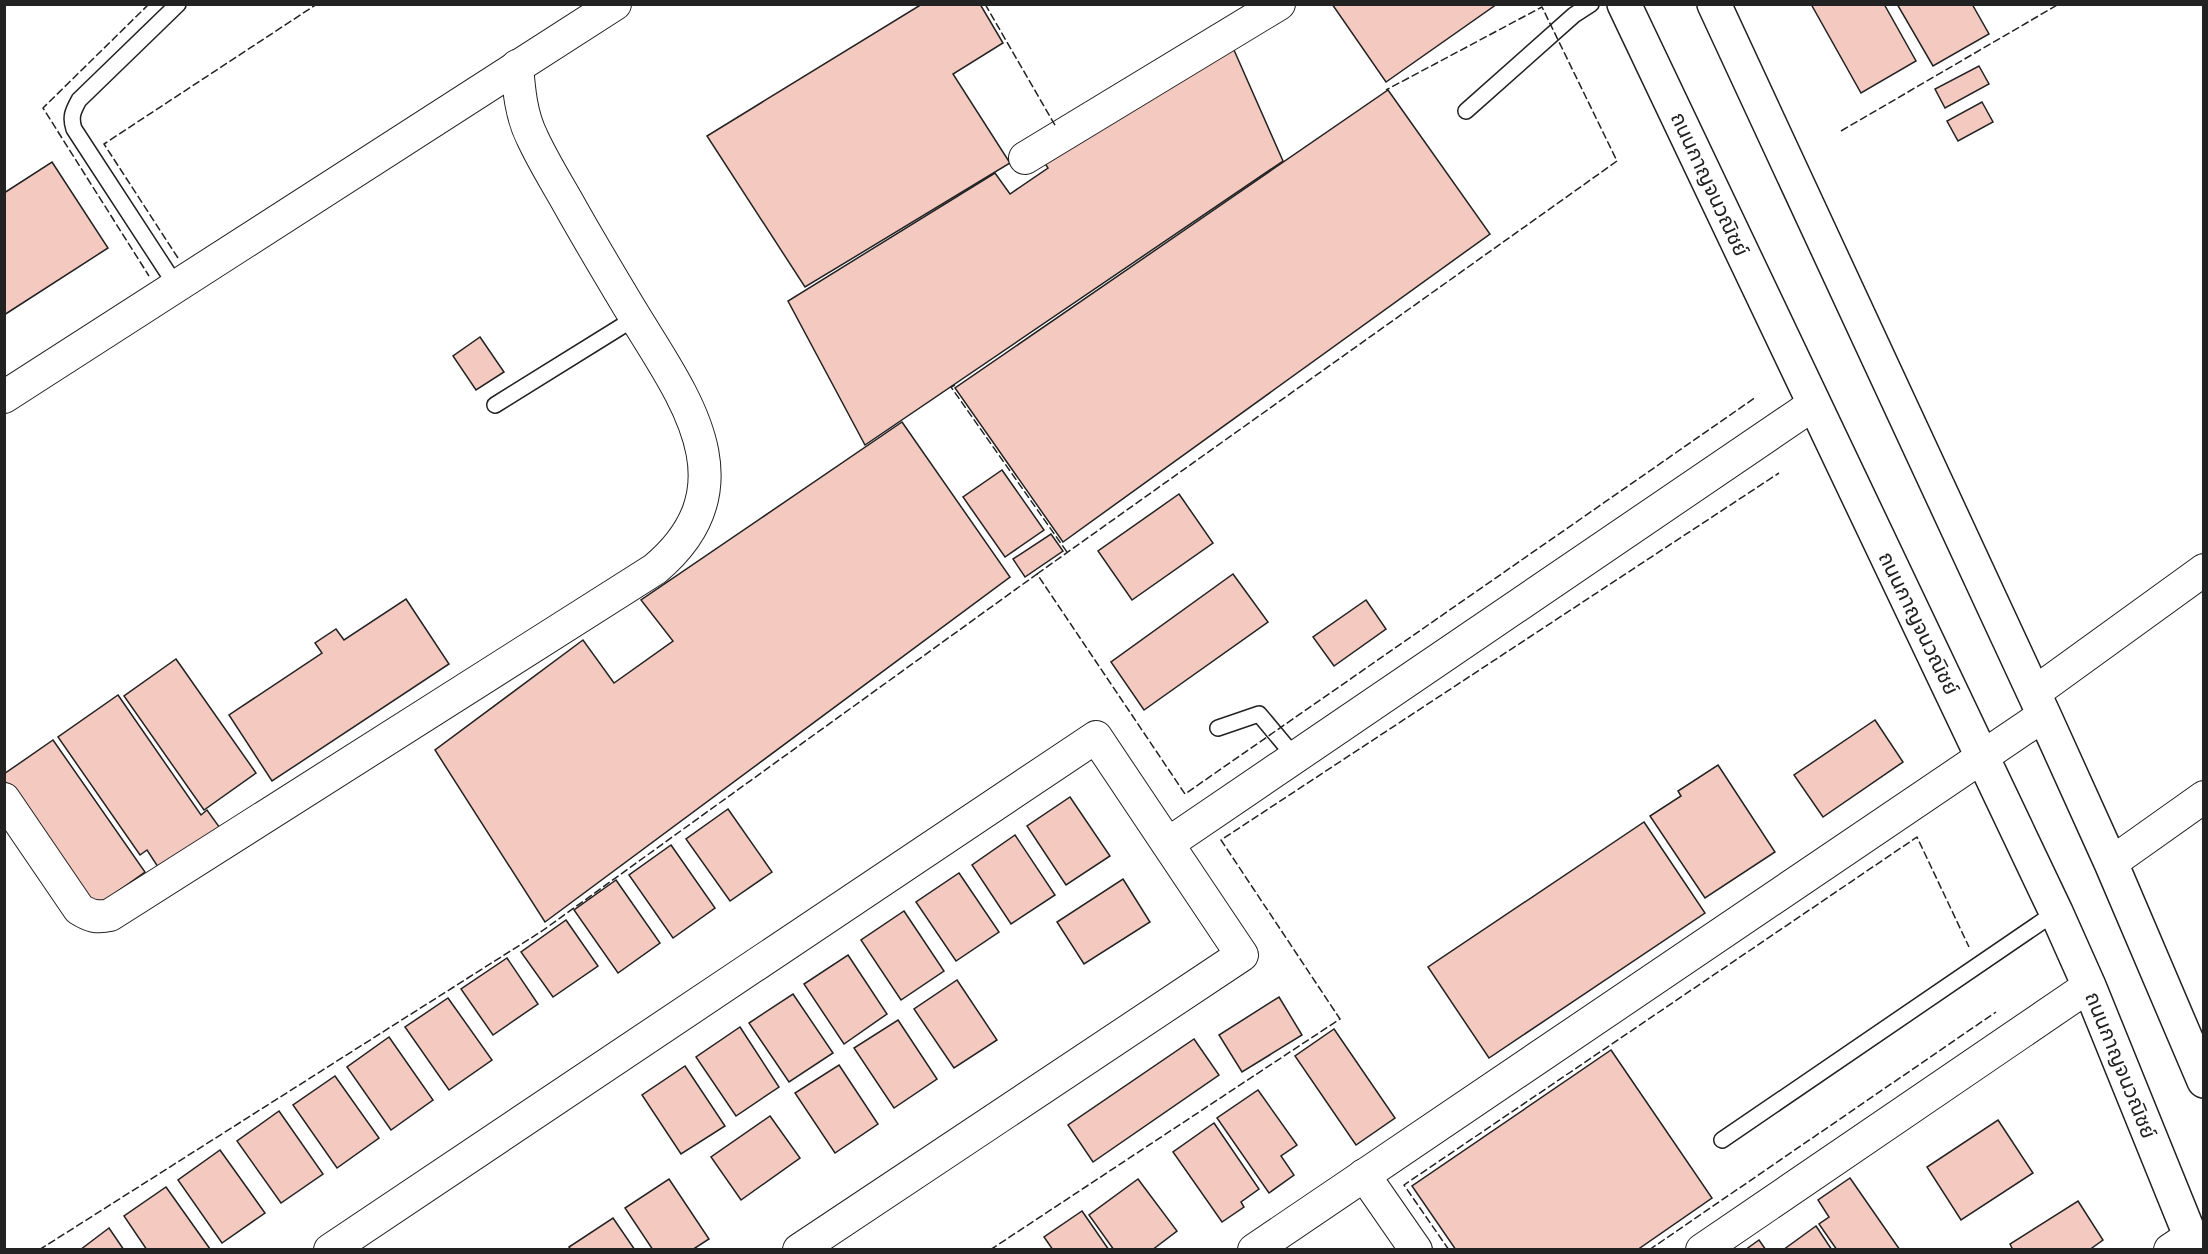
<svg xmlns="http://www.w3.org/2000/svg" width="2208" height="1254" font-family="Helvetica,'Noto Sans Thai',sans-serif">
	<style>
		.building { fill: #f3c9c0; stroke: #222; stroke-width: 1.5 }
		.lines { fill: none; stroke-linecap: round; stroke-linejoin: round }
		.service-casing { stroke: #222; stroke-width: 18 }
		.minor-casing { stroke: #222; stroke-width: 34 }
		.trunk-casing { stroke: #222; stroke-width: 36 }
		.service { stroke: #fff; stroke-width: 15 }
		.minor { stroke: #fff; stroke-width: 32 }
		.trunk { stroke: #fff; stroke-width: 33 }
		.fence { stroke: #222; stroke-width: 1.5; stroke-dasharray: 8 3; stroke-linecap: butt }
		.labels { text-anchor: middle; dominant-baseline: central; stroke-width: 4.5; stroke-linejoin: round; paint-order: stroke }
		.street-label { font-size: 21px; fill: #222; stroke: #fff }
	</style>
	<rect width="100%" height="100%" fill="#fff"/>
	<!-- building -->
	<g class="building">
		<path d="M922,4h58l23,39 -50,31 57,89 -205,124 -98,-151z"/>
		<path d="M1332,4h165l-111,78z"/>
		<path d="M1811,4h73l32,57 -55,32z"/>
		<path d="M1897,4h75l17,30 -56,32z"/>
		<path d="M1230,41l53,120 -418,284 -77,-144 207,-128 15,21 38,-26 -7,-11z"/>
		<path d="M1979,66l10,18 -44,24 -10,-19z"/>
		<path d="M1388,90l102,144 -427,308 -108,-154z"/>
		<path d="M1982,102l11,20 -35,19 -11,-20z"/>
		<path d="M52,162l56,86 -104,67v-122z"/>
		<path d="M480,337l24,35 -28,18 -23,-34z"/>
		<path d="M902,422l108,155 -465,345 -110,-172 148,-110 31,43 59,-42 -32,-41z"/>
		<path d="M1002,470l42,60 -39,27 -42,-60z"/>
		<path d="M1179,494l34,49 -81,57 -34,-49z"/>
		<path d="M1051,534l12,17 -38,26 -12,-18z"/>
		<path d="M1233,574l35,48 -124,88 -33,-48z"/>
		<path d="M406,599l43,65 -177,117 -43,-66 93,-62 -7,-10 21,-14 8,11z"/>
		<path d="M1366,600l20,29 -52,37 -21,-29z"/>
		<path d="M176,659l80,114 -52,37 -80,-114z"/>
		<path d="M118,695l83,120 6,-5 13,18 -60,42 -13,-20 -7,5 -82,-118z"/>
		<path d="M1875,720l28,42 -80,55 -29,-42z"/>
		<path d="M53,740l92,132 -51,36 -90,-128v-6z"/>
		<path d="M1718,765l57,87 -70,46 -55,-82 31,-20 -3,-5z"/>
		<path d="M1070,797l40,59 -44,29 -39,-59z"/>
		<path d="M728,809l44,63 -42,29 -44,-62z"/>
		<path d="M1644,822l61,91 -216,145 -61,-91z"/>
		<path d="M1015,835l40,60 -44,29 -39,-59z"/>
		<path d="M671,845l44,63 -42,30 -44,-63z"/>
		<path d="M959,873l40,59 -43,29 -40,-59z"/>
		<path d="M1123,879l27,43 -66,42 -27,-42z"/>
		<path d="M616,880l44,63 -42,30 -44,-63z"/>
		<path d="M904,911l40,60 -43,29 -40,-60z"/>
		<path d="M566,920l32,46 -45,31 -32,-45z"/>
		<path d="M848,955l39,59 -43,30 -40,-60z"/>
		<path d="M507,958l31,46 -45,31 -32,-46z"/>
		<path d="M957,980l40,60 -43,28 -40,-59z"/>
		<path d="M793,994l40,59 -44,29 -40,-59z"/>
		<path d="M1279,997l23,38 -60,37 -23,-37z"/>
		<path d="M448,998l44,62 -43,30 -44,-63z"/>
		<path d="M898,1020l39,59 -43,29 -40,-60z"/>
		<path d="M740,1027l39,60 -43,29 -40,-59z"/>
		<path d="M1334,1029l61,89 -39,27 -61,-89z"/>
		<path d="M389,1037l44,63 -42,30 -44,-63z"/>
		<path d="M1194,1039l25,36 -126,87 -25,-37z"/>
		<path d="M1611,1050l101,148 -75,52h-181l-44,-64z"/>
		<path d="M839,1065l39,59 -43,29 -40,-60z"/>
		<path d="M685,1066l40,60 -44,28 -39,-59z"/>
		<path d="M335,1076l44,62 -42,30 -44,-63z"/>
		<path d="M1258,1090l39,55 -16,11 13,19 -25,18 -52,-75z"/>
		<path d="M279,1111l44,63 -42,29 -44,-62z"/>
		<path d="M770,1116l30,42 -59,42 -30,-43z"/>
		<path d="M1998,1120l35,53 -72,47 -34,-53z"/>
		<path d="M1214,1123l45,66 -18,13 3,5 -22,15 -49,-70z"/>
		<path d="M220,1150l45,63 -43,30 -44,-63z"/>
		<path d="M1850,1178l50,72h-63l-18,-26 10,-7 -11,-17z"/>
		<path d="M669,1179l40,60 -17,11h-39l-28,-42z"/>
		<path d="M1138,1179l39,52 -25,19h-38l-25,-35z"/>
		<path d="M166,1187l44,62 -1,1h-62l-23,-34z"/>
		<path d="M2078,1201l25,39 -14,10h-76l-3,-6z"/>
		<path d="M1082,1211l27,39h-56l-9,-13z"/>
		<path d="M613,1218l22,32h-64l-2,-3z"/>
		<path d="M1816,1226l16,24h-49z"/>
		<path d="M109,1228l15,22h-44z"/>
		<path d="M1759,1240l7,10h-21z"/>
	</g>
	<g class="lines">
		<defs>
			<g id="service">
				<path d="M1466,111l108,-96 17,-11"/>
				<path d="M177,287l-103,-158c-4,-12 -1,-18 5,-29l99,-96"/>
				<path d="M495,405l140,-87"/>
				<path d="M1218,728l41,-14 36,43"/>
				<path d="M1722,1140l334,-228"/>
			</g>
			<g id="minor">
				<path d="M1025,158l254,-154"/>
				<path d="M4,397l611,-393"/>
				<path d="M2034,693l170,-123"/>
				<path d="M4,799l75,110c11,7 18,9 31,6l545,-346c101,-85 25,-177 -26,-262 -21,-35 -42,-70 -62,-106 -12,-21 -25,-42 -35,-64 -11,-22 -13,-47 -15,-71"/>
				<path d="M1169,843l645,-439"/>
				<path d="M2111,863l93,-66"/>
				<path d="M1364,1175l52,75"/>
				<path d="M330,1250l766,-513 146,218 -443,295"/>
				<path d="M1254,1250l790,-535"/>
				<path d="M1702,1250l387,-264"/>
				<path d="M2170,1250l21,-14"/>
			</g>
			<g id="trunk">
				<path d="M1624,4l432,908 33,74 107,264"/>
				<path d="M1714,4l330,711 67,148 93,218"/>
			</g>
		</defs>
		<!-- service casing -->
		<use href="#service" class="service-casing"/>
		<!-- minor casing -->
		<use href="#minor" class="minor-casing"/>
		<!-- trunk casing -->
		<use href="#trunk" class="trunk-casing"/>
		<!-- service -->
		<use href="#service" class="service"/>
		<!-- minor -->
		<use href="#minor" class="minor"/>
		<!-- trunk -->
		<use href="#trunk" class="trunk"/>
		<!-- fence -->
		<g class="fence">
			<path d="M149,4l-106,104 106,168"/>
			<path d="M985,4l71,123"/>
			<path d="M1841,131l218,-127"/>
			<path d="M178,258l-74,-114 213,-140"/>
			<path d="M955,385l-4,2 116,165"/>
			<path d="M1037,574l580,-413 -75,-154 -156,83"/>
			<path d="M39,1250l503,-319 495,-357 148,220 571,-397"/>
			<path d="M990,1250l350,-231 -119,-179 558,-367"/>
			<path d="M1449,1250l-45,-65 513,-348 52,110"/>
			<path d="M1649,1250l347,-238"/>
		</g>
	</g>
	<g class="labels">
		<!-- street labels -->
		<g class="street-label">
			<text transform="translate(1710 184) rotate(65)">ถนนกาญจนวณิชย์</text>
			<text transform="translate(1919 623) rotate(64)">ถนนกาญจนวณิชย์</text>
			<text transform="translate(2121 1065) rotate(68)">ถนนกาญจนวณิชย์</text>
		</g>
	</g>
	<!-- border -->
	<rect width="2208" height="1254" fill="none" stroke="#222222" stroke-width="12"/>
</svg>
